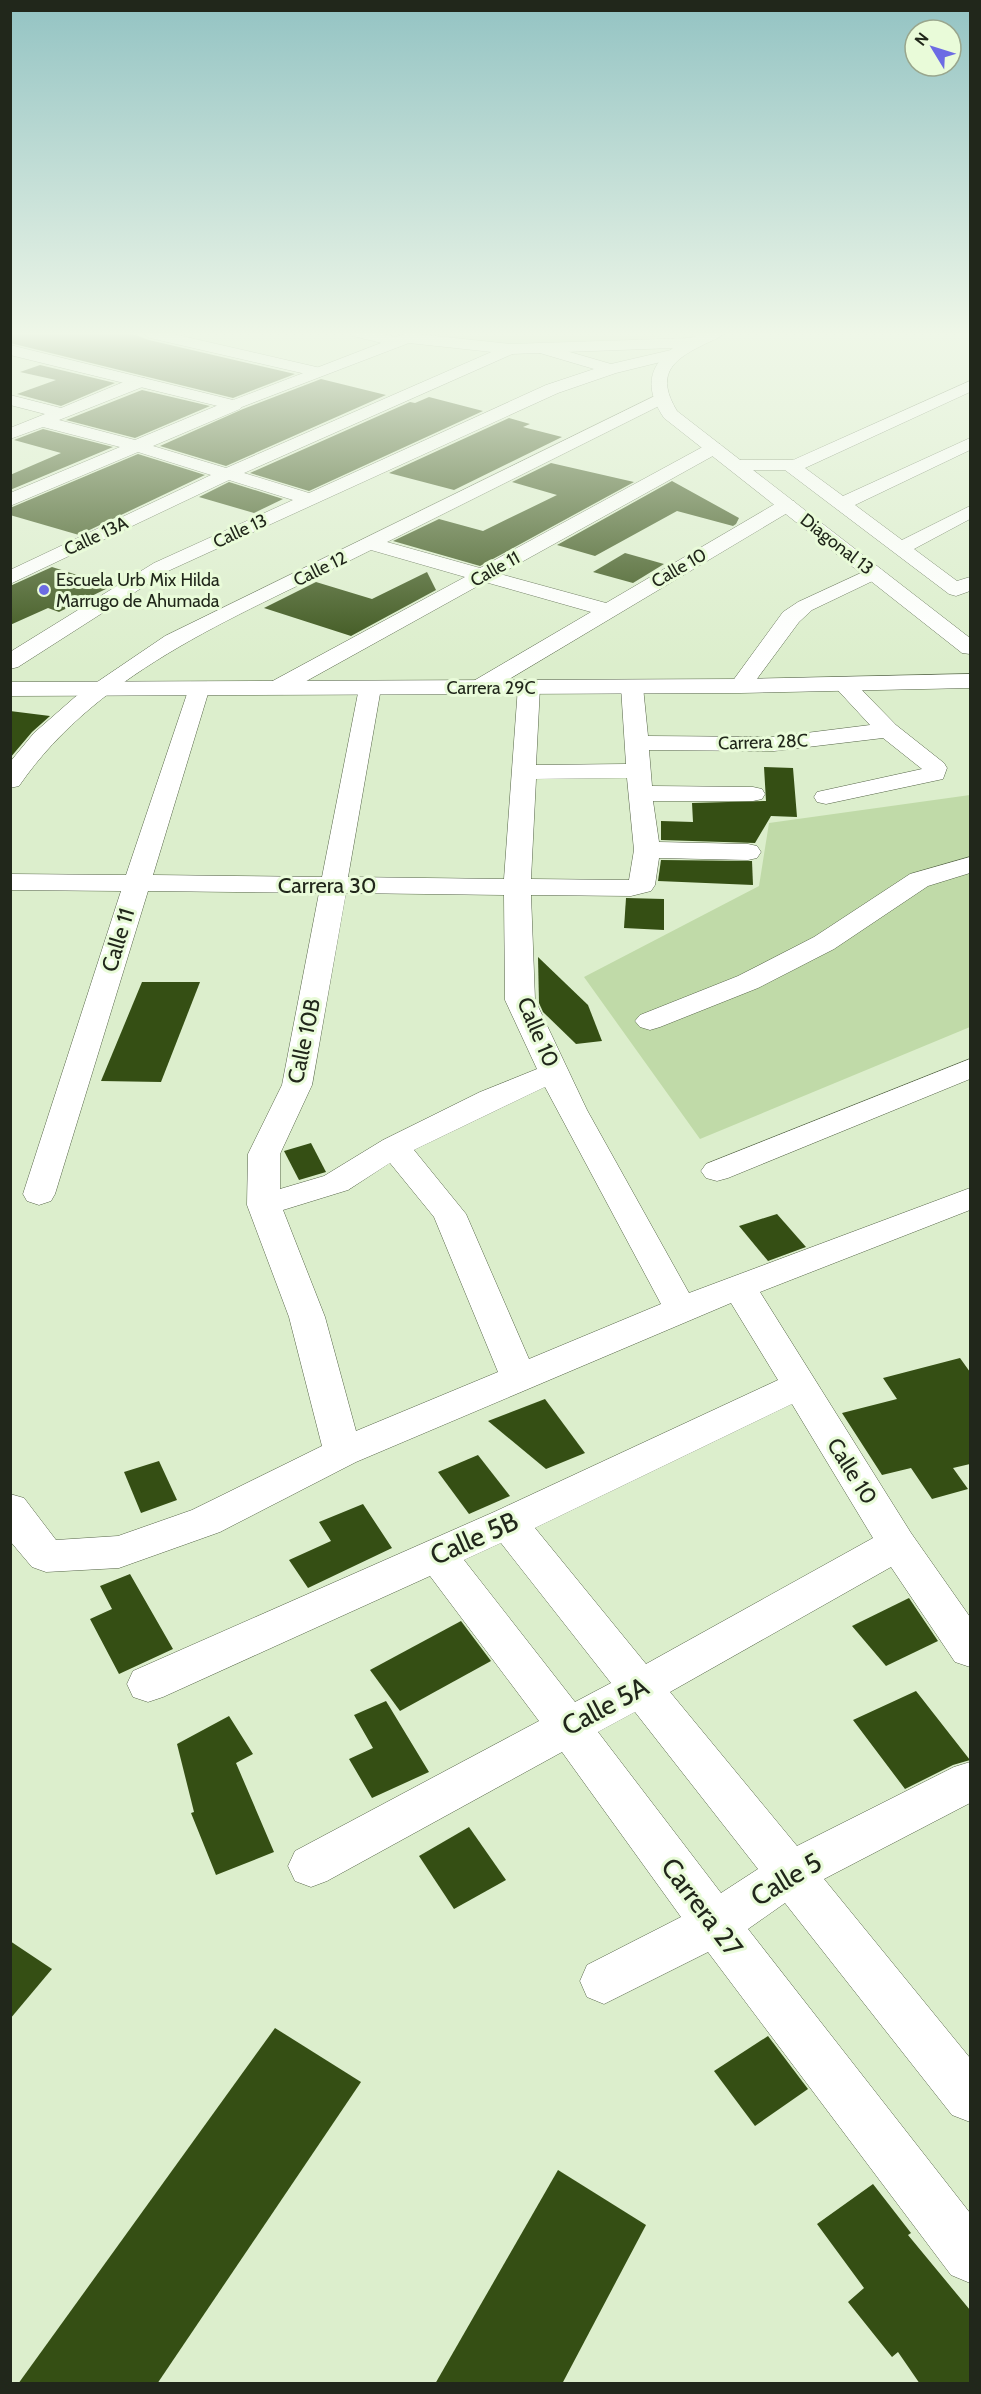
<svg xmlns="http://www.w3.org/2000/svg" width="981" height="2394" font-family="Cabin,sans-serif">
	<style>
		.green { fill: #c0daa8 }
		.building { fill: #354f14 }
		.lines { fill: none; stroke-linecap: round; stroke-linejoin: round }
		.street-casing { stroke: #566548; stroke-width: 1 }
		.secondary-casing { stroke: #566548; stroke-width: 1 }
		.street { fill: #fff; fill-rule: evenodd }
		.secondary { fill: #fff; fill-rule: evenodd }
		.poi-dot { fill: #6c6be4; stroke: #e9fbd9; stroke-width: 2 }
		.labels { text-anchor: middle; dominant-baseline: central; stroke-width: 6; stroke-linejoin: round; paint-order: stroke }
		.far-street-label { font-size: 18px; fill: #21271b; stroke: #e9fbd9 }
		.far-poi-label { font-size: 18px; fill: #21271b; stroke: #e9fbd9; text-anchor: start }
		.street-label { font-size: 22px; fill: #21271b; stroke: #e9fbd9 }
		.near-street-label { font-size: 27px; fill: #21271b; stroke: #e9fbd9 }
	</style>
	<rect width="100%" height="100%" fill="#dceecc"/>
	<!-- green -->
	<g class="green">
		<path d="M433,333h245l-52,9 -105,4 -86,-10z"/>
		<path d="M970,795v232l-270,112 -116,-162 175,-91 10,-63z"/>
	</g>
	<!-- building -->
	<g class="building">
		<path d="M10,333h120l19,7 146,34 -62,24 -223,-55z"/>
		<path d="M40,365l75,18 -54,23 -44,-12 39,-14 -36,-8z"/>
		<path d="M321,379l65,16 -160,71 -66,-20 83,-37z"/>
		<path d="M142,390l68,16 -75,32 -69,-18z"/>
		<path d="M429,397l54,14 -174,80 -59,-18 160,-71 5,1z"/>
		<path d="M509,418l21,6 -7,3 39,10 -108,53 -65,-17z"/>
		<path d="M43,429l70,18 -103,43v-15l51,-22 -47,-13z"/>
		<path d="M138,454l67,21 -126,60 -69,-20v-7z"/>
		<path d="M551,463l83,19 -154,84 -87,-25 46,-22 44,12 74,-36 -45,-13z"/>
		<path d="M672,481l67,37 -3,6 -3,2 -56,-15 -82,45 -38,-11z"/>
		<path d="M229,482l54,17 -29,14 -55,-16z"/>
		<path d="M625,553l39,11 -31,19 -40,-11z"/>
		<path d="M52,567l60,19 -53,26 -11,-4 -38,17v-39z"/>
		<path d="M427,572l9,18 -85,46 -87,-28 52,-26 56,17z"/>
		<path d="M10,711l40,5 -18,16 -22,26z"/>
		<path d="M764,767l29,1 4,49 -26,-1 -16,27 -94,-3v-19l32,1 -1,-19 74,-2z"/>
		<path d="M661,860l91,1 1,24 -95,-4z"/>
		<path d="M626,898l38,1v31l-40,-2z"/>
		<path d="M538,957l50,48 14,36 -26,3 -33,-32 -4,-9z"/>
		<path d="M142,982h58l-39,100 -60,-1z"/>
		<path d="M311,1143l15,29 -27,8 -15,-29z"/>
		<path d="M777,1214l29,33 -38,14 -29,-35z"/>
		<path d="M960,1358l10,14v92l-17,4 15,21 -36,10 -21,-31 -29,7 -40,-62 55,-14 -14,-21z"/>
		<path d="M545,1399l40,54 -39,16 -58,-48z"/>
		<path d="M478,1455l32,41 -41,18 -31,-42z"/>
		<path d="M159,1461l18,39 -36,13 -17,-41z"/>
		<path d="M363,1504l29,44 -84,40 -19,-28 42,-19 -12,-19z"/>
		<path d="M130,1574l43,75 -54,25 -29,-55 22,-10 -12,-23z"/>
		<path d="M909,1598l29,43 -52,25 -34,-40z"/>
		<path d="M461,1621l30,40 -91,50 -30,-41z"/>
		<path d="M916,1691l54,69 -17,5 -48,24 -52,-69z"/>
		<path d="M386,1701l43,71 -57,26 -23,-39 24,-11 -19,-33z"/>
		<path d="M229,1716l24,38 -17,9 38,89 -58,23 -25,-62 3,-1 -17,-68z"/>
		<path d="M469,1827l37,53 -52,29 -35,-53z"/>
		<path d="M10,1941l42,28 -42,50z"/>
		<path d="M275,2028l86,54 -204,302h-139z"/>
		<path d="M768,2036l40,53 -53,37 -41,-55z"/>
		<path d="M558,2170l88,55 -84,159h-127z"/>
		<path d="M873,2184l38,49 -3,2 62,75v74h-50l-22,-32 -6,5 -44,-55 16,-14 -47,-64z"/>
	</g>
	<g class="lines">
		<defs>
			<g id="street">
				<path d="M142,333h27l156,36 2,3 -8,5 -169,-39z"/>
				<path d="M351,333h27l26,6 2,3 -8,5 -45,-11z"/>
				<path d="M539,343l72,21 60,-14 8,5 -2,3 -61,15 -58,20 -390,178 -150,96 -8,2v-17l144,-89 139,-63 -64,-20 -219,104v-14l201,-95 -73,-23 -128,54v-13l110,-46 -77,-20 -33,12v-11l35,-14 -35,-9v-10l51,13 72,-30h12l2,4 -2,4 -86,34 76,20 93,-39h12l3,4 -3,4 -87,37 73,22 279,-122h12l2,3 -2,3 -273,121 65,20 237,-108 48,-16 -61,-18 -2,-3z"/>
				<path d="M970,381v11l-165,76 38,28 127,-58v12l-115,55 47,35 68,-34v13l-56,30 43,32 13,-4v14l-14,5 -7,-2 -164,-124h-49l-9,-5 9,-5h57z"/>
				<path d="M659,394l8,5 -2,4 -278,139 93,26 228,-124h12l3,4 -3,4 -220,122 106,29 174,-102h14l3,4 -3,4 -308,184h-16l-3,-5 3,-5 121,-71 -106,-30 -202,112h-16l-3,-5 3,-5 198,-107 -94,-27c-125,63 -270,117 -352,236l-9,2v-26l24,-29 41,-36 90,-61z"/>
				<path d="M874,567l7,2 3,4 -3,4 -69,33 -13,12 -51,69h-16l-3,-5 54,-74 15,-10z"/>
				<path d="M844,678l8,2 44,45 48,38 3,5 -4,11 -117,25 -9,-2 -3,-5 3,-5 105,-23 -39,-31 -109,13 -125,-1 3,36 101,1 9,2 3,5 -3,5 -9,2h-100l6,41 89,2 9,2 4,6 -4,6 -9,2 -89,-2 -4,27 -4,6 -20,5 -100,-1 4,105 52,110 102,183 281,-105v22l-210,82 151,241 59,84v50l-15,-5 -64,-95 -221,125 127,154 157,-79 16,-5v41l-146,76 146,179v64l-18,-7 -167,-212 -37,26 222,284v70l-19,-8 -243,-323 -104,52 -17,-7 -7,-16 7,-16 94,-48 -119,-165 -235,129 -16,6 -16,-6 -7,-15 7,-15 244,-130 -109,-145 -267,121 -15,5 -15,-5 -6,-13 6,-13 361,-159 284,-132 -47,-77 -375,159 -136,70 -87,31 -14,5 -73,4 -14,-5 -22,-26v-47l14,4 32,42 62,-4 74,-26 130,-64 -33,-129 -42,-112 1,-51 34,-69 37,-192 -171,-2 -93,303 -4,7 -12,4 -12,-4 -4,-7 98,-303 -111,-1v-16l116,1 65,-193h16l3,5 -57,188 169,2 37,-189 3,-5h16l3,5 -33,189 156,2 14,-192 3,-5h16l3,5 -4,78 90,-1 -5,-77 3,-5h16l3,5 5,49 126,1 96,-12 -37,-40 3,-5zM627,778l7,72 -5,30 -98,-1 5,-100zM346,893l158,2 1,105 32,69 -57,23 -97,48 -59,36 -44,13v-35l32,-69zM545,1087l116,217 -132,55 -63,-145 -52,-64zM390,1163l44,54 64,155 -142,59 -31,-114 -42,-107 65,-20zM792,1404l81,134 -227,126 -111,-136zM501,1543l110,140 -36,19 -111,-142zM635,1712l123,157 -37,24 -123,-161z"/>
				<path d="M970,857v16l-42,13 -94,63 -76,39 -98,39 -10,3 -10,-3 -5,-6 5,-6 98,-39 76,-39 96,-63z"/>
				<path d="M970,1059v20l-242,99 -11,3 -11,-3 -5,-7 5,-7z"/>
			</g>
			<g id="secondary">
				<path d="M407,333l104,11 180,-6 12,-5h21c-5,6 -14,8 -21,12 -33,16 -47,31 -26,66l293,227v16l-8,-1 -298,-235c-18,-27 -18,-50 9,-70l-162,6 -102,-11 -175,67 -224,-55v-10l223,55z"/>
				<path d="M970,674v14l-230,5 -730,3v-14l730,-3z"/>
			</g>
		</defs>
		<!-- street casing -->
		<use href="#street" class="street-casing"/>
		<!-- secondary casing -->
		<use href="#secondary" class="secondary-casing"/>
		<!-- street -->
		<use href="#street" class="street"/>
		<!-- secondary -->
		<use href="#secondary" class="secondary"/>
	</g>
	<!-- sky -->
	<linearGradient id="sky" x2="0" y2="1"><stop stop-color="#93c3c3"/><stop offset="0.5" stop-color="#eff7e8"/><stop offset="1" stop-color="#eff7e8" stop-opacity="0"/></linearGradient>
	<rect width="981" height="668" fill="url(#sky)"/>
	<!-- markers -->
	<circle class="poi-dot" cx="44" cy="590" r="6"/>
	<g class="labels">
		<!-- far-street labels -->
		<g class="far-street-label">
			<text transform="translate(240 531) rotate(-25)">Calle 13</text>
			<text transform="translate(96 536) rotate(-25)">Calle 13A</text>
			<text transform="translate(837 544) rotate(38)">Diagonal 13</text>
			<text transform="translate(679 568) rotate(-30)">Calle 10</text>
			<text transform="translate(320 569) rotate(-26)">Calle 12</text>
			<text transform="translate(495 569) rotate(-29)">Calle 11</text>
			<text x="491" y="688">Carrera 29C</text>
			<text transform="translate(763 742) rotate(-2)">Carrera 28C</text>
		</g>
		<!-- far-poi labels -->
		<g class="far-poi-label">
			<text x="56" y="580">Escuela Urb Mix Hilda<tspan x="56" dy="21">Marrugo de Ahumada</tspan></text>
		</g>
		<!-- street labels -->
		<g class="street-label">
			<text x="327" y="885">Carrera 30</text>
			<text transform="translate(118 940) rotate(-73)">Calle 11</text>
			<text transform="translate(538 1032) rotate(67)">Calle 10</text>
			<text transform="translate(304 1041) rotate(-78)">Calle 10B</text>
			<text transform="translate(852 1471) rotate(58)">Calle 10</text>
		</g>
		<!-- near-street labels -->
		<g class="near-street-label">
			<text transform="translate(474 1538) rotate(-24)">Calle 5B</text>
			<text transform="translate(605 1706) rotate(-28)">Calle 5A</text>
			<text transform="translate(786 1879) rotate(-31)">Calle 5</text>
			<text transform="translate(702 1907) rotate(53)">Carrera 27</text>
		</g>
	</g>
	<!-- border -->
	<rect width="981" height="2394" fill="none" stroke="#21271b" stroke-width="24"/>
	<!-- north arrow -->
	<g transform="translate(933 48) rotate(308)"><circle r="28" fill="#e9fbd9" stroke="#99a68d" stroke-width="1.5"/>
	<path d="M0-4.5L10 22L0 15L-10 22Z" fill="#6c6be4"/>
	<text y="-9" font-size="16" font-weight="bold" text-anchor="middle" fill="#21271b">N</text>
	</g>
</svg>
